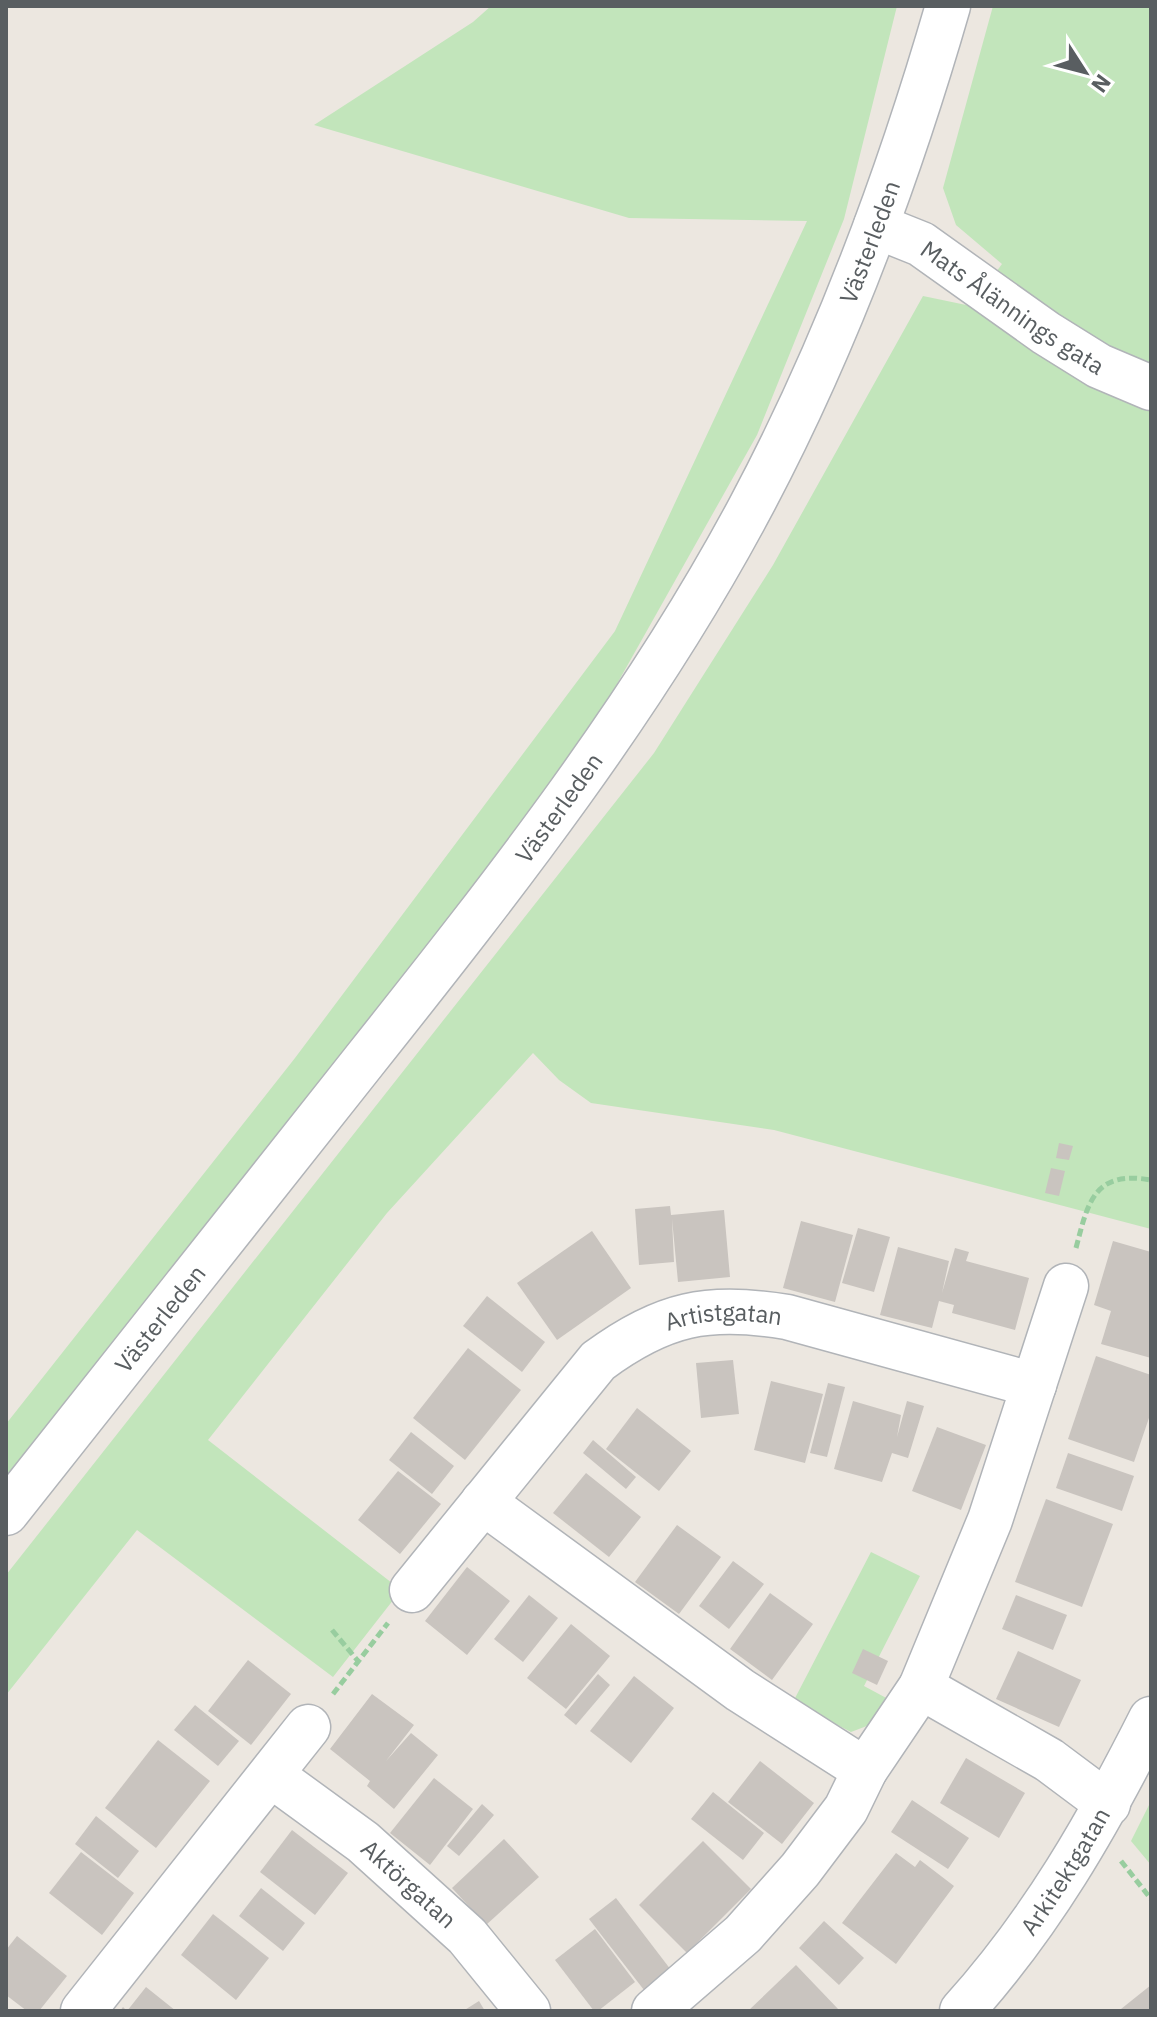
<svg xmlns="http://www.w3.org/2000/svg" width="1157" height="2017" font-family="'IBM Plex Sans',sans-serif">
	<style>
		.green { fill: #c2e5bb }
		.building { fill: #c9c4bf }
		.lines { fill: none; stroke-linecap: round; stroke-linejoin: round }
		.street-casing { stroke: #b1b4b8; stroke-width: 47 }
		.path { stroke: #98cd9f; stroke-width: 5; stroke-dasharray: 8 4; stroke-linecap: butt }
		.street { stroke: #fff; stroke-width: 44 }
		.labels { text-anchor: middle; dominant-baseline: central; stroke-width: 7; stroke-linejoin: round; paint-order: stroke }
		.street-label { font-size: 24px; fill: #595e61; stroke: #fff }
	</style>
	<rect width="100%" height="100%" fill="#ece7e0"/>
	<!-- green -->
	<g class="green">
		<path d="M491,6h406l-53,213 -87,216 -180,320 -571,729v-60l289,-366 320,-427 192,-410 -178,-3 -315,-93 159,-103z"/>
		<path d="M993,6h158v1223l-377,-99 -183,-27 -32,-23 -26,-27 -146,160 -179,227 193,150 -68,87 -196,-147 -131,165v-120l648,-822 119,-188 150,-269 48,10 31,-42 -46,-39 -13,-37z"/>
		<path d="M871,1552l49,24 -56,110 26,14 -10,21 -29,11 -58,-30z"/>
		<path d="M1151,1801v64l-20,-24z"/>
	</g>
	<!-- building -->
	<g class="building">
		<path d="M1059,1143l14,3 -4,14 -13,-2z"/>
		<path d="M1051,1168l14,3 -6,25 -14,-3z"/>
		<path d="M670,1206l1,9 53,-5 6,67 -52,5 -6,-63 2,43 -35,3 -4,-56z"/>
		<path d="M801,1221l52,14 -18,67 -52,-14z"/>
		<path d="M858,1228l32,9 -16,55 -32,-9z"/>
		<path d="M592,1231l39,57 -74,52 -40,-57z"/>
		<path d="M1113,1241l38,11v106l-50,-14 10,-33 -17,-6z"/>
		<path d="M898,1247l51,14 -7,32 13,-45 14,4 -3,9 63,17 -14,52 -63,-17 2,-8 -15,-4 -7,27 -52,-13z"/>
		<path d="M487,1296l58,46 -23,30 -59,-46z"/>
		<path d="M468,1348l53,42 -56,70 -52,-42z"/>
		<path d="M1096,1356l55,19v37l-17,50 -66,-23z"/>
		<path d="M733,1360l6,54 -38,4 -5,-55z"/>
		<path d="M771,1381l52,13 -18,69 -51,-13z"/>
		<path d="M828,1383l17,4 -18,70 -17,-4z"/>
		<path d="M853,1401l48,14 -4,22 10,-36 17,5 -16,52 -16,-5 -10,29 -48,-13z"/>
		<path d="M637,1408l54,43 -32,40 -53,-42z"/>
		<path d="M937,1427l49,18 -25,65 -49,-19z"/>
		<path d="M411,1432l43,34 -22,28 -43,-34z"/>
		<path d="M593,1440l43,37 -10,12 -43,-36z"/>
		<path d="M1068,1453l66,23 -12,35 -66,-23z"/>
		<path d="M398,1471l43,33 -41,50 -42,-34z"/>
		<path d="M586,1473l55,44 -32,40 -56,-44z"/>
		<path d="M1046,1499l67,25 -31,83 -67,-25z"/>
		<path d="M677,1525l44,32 -42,57 -44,-32z"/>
		<path d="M733,1561l31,23 -35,45 -30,-23z"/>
		<path d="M467,1567l43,34 -43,54 -42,-34z"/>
		<path d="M770,1593l43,31 -41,56 -42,-31z"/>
		<path d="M529,1595l29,23 -35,44 -29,-23z"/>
		<path d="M1016,1595l51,20 -14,35 -51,-21z"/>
		<path d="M571,1624l39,32 -44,53 -39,-31z"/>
		<path d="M863,1649l25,12 -11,24 -25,-12z"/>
		<path d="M1018,1651l63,29 -22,47 -63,-28z"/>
		<path d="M248,1660l43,34 -40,51 -43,-34z"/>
		<path d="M598,1674l12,11 -34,40 -12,-10z"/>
		<path d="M634,1676l40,32 -43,55 -41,-32z"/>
		<path d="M372,1694l42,31 -28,36 25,-28 27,22 -44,54 -27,-23 3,-5 -40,-32z"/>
		<path d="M195,1705l44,36 -21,25 -44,-36z"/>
		<path d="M158,1740l52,41 -54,67 -51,-40z"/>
		<path d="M966,1758l59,35 -26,45 -59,-35z"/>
		<path d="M760,1761l54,42 -32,41 -54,-42z"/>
		<path d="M434,1778l39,31 -43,56 -40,-32z"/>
		<path d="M713,1792l51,41 -21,27 -52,-41z"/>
		<path d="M912,1800l57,38 -21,31 -57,-37z"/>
		<path d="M482,1804l12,11 -35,41 -12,-10z"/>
		<path d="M96,1816l43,35 -21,27 -43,-34z"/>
		<path d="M292,1830l56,43 -33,42 -55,-43z"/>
		<path d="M504,1839l35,38 -53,48 -34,-37z"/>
		<path d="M703,1841l48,48 -64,64 -48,-48z"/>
		<path d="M81,1852l53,41 -32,42 -53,-42z"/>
		<path d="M896,1853l19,14 5,-7 34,26 -58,78 -54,-41z"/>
		<path d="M261,1888l44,35 -22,28 -44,-35z"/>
		<path d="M616,1898l55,72 -27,20 -55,-71z"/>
		<path d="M213,1914l56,44 -33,42 -55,-45z"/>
		<path d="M824,1921l40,37 -25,27 -40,-37z"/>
		<path d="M595,1929l40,53 -37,29h-4l-39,-51z"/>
		<path d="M17,1936l50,40 -28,35h-12l-21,-16v-45z"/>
		<path d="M796,1965l44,46h-92z"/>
		<path d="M1151,1985v26h-28l-2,-2z"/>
		<path d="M146,1987l30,24h-56l3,-4 4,4z"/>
		<path d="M479,2001l6,10h-22z"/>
	</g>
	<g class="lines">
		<defs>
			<g id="street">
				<path id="s1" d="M876,226l45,18 125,89 53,33 52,22"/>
				<path d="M483,1502l257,188 125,80"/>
				<path id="s2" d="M6,1513c119,-151 239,-301 358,-452 140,-176 280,-354 386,-553 85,-159 148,-329 198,-502"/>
				<path id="s3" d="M412,1590l186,-229c65,-48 110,-57 189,-44l247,68"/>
				<path d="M921,1687l128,73 59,44"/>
				<path id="s4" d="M271,1775l92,67 104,94 61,75"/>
				<path d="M83,2011l225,-284"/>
				<path d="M654,2011l89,-77 57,-64 46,-61 19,-39 56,-83 69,-167 76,-234"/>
				<path id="s5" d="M962,2011c80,-89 135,-185 189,-292"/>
			</g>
		</defs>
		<!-- street casing -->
		<use href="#street" class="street-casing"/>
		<!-- path -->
		<g class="path">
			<path d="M1076,1248c12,-46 18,-78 75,-68"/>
			<path d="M332,1630l26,31"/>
			<path d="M333,1694l55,-71"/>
			<path d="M1121,1861l30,38"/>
		</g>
		<!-- street -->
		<use href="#street" class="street"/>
	</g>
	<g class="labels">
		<!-- street labels -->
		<g class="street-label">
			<text stroke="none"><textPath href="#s2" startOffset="1544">Västerleden</textPath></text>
			<text stroke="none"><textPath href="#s1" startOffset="160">Mats Ålännings gata</textPath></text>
			<text stroke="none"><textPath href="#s2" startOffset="896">Västerleden</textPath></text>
			<text stroke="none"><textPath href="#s2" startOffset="248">Västerleden</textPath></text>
			<text stroke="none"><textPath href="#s3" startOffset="432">Artistgatan</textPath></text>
			<text stroke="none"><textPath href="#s5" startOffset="174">Arkitektgatan</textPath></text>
			<text stroke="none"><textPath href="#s4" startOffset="176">Aktörgatan</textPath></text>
		</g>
	</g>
	<!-- border -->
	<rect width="1157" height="2017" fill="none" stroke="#595e61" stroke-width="16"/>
	<!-- north arrow -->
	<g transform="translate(1085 72) rotate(126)" stroke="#ffffff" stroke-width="6" paint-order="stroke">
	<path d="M0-6L14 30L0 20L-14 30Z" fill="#595e61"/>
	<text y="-12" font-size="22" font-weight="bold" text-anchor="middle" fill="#595e61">N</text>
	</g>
</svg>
